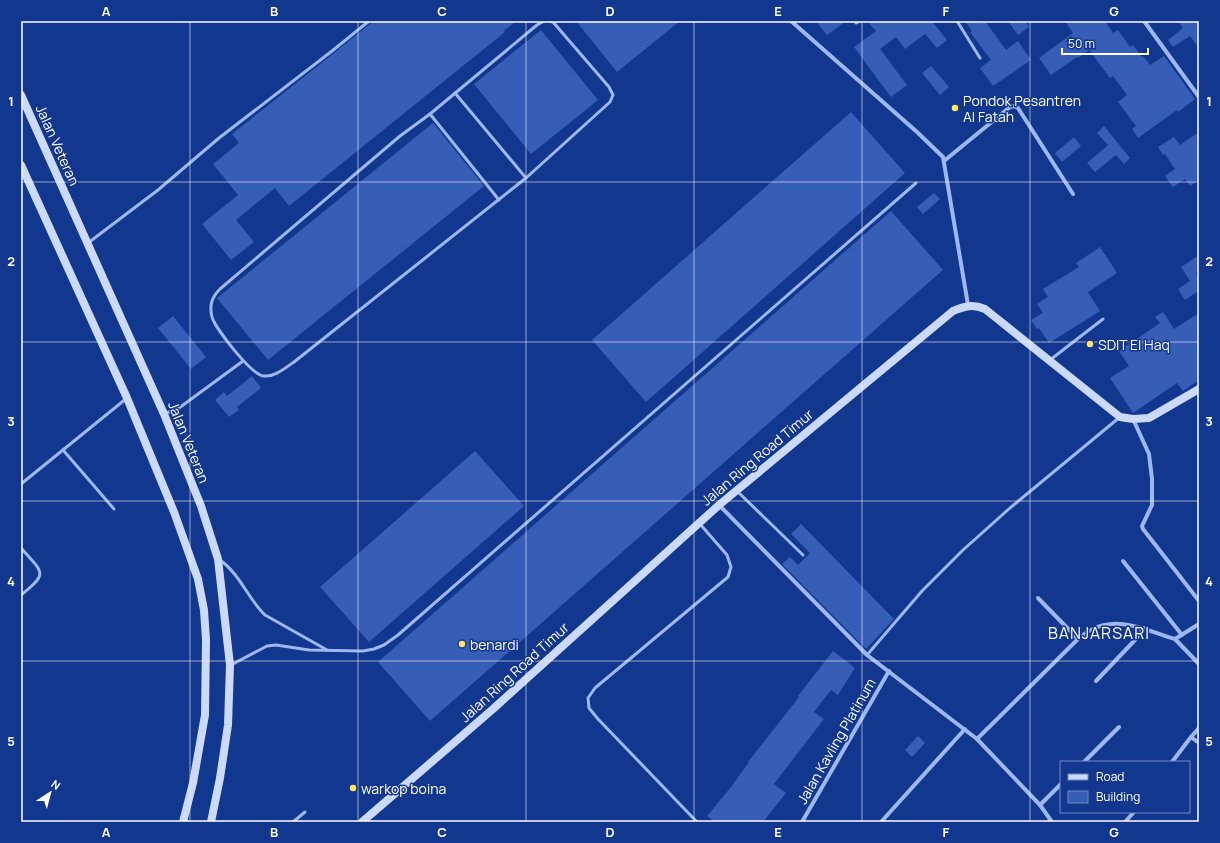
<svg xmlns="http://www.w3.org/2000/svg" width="1220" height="843" font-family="Manrope,sans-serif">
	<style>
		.building { fill: #365eb6 }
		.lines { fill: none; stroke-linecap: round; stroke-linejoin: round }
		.lane { stroke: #9db7f1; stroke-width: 3 }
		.street { stroke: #9db7f1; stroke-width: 4 }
		.secondary { stroke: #cbd9fc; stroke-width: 8 }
		.grid { fill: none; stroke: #fff; stroke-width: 1; stroke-opacity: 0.55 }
		.poi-dot { fill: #ffe75d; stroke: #12378f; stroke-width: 1.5 }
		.labels { text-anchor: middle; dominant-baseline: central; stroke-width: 3; stroke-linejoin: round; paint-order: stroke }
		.poi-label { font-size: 14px; fill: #fff; stroke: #12378f; text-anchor: start }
		.street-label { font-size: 14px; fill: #fff; stroke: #12378f }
		.quarter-label { font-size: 16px; letter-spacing: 1px; fill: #fff; stroke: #12378f }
		.neatline { fill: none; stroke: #fff; stroke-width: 1.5 }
		.grid-label { font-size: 13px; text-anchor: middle; font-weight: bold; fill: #fff }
	</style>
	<rect width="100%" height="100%" fill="#12378f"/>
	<!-- building -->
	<g class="building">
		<path d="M372,21h144l-12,10 1,1 -216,174 -14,-18 -39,32 18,22 -23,18 -29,-36 36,-29 -25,-31 26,-21 -7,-9 102,-81 37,-30z"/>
		<path d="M576,21h104l-63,51z"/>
		<path d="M816,21h30l-19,14z"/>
		<path d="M867,21h65l15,19 -10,8 -12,-14 -20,15 -9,-12 -16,12 27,36 -16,12 -37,-50 22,-16z"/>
		<path d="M965,21h20l21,29 12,-9 13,19 -38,26 -13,-18 11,-8 -21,-28 2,-1z"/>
		<path d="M1008,21h17l4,6 -11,8z"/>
		<path d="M1065,21h40l8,12 5,-3 12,17 3,-2 9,12 1,-1 7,9 14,-9 31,43 -17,13 -1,-2 -39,28 -6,-9 4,-3 -18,-24 9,-7 -14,-19 -3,2 -21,-28 -11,8 -1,-1 -26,18 -12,-17 34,-25z"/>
		<path d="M1178,21h21v27l-9,-12 -17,11 -5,-7 15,-12z"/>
		<path d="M541,30l57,70 -67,54 -57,-70z"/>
		<path d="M931,66l18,21 -9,8 -18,-22z"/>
		<path d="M851,112l54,61 -259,229 -54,-62z"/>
		<path d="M433,123l51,63 -216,174 -51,-62z"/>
		<path d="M1104,126l26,32 -6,6 -8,-9 -21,17 -8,-9 21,-18 -11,-12z"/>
		<path d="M1199,132v48l-9,6 -5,-7 -12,8 -8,-11 10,-7 -10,-15 -2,1 -5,-8 16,-10 6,8z"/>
		<path d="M1074,137l7,9 -19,16 -7,-9z"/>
		<path d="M934,193l6,6 -17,15 -6,-7z"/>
		<path d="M891,211l52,59 -513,451 -52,-59z"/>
		<path d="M1100,247l17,26 -29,19 12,19 -51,32 -10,-15 -2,1 -6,-9 12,-7 -6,-9 11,-7 -5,-8 36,-22 -3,-4z"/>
		<path d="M1199,255v16l-3,2 2,3 1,-1v20l-2,-3 -12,8 -7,-11 12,-8 -9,-14z"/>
		<path d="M1163,312l11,17 25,-16v67l-16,11 -6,-8 -44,30 -23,-35 19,-12 -10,-15 41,-28 -5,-6z"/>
		<path d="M173,316l33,41 -15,12 -33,-41z"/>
		<path d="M252,376l9,12 -24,19 2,3 -10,7 -14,-17 9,-8 3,4z"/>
		<path d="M475,451l49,55 -155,136 -49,-55z"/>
		<path d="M801,524l93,95 -28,30 -84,-85 8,-7 8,8 12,-12 -19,-19z"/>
		<path d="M833,651l22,17 -17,27 -7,-5 -17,22 10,7 -50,65 12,9 -23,29h-48l-8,-6 24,-29 18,-25h-1l51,-65 -1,-1z"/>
		<path d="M918,736l7,7 -13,14 -7,-7z"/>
	</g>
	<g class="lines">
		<!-- lane -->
		<g class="lane">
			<path d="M544,21l-7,4 -107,89 -30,22 -180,153c-8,8 -11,16 -8,28 3,11 40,59 52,59 11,1 21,-8 30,-14l232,-184 84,-76 3,-7 -4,-8 -56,-65 -4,-1"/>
			<path d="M957,21l23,37"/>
			<path d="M856,23l3,-2"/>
			<path d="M455,93l71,85"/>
			<path d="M430,114l69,86"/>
			<path d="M88,243l70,-53 61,-52 113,-87 37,-30"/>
			<path d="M1050,360l53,-41"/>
			<path d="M164,414l15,-6 64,-47"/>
			<path d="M63,450l51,59"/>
			<path d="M21,484l106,-86"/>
			<path d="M738,492l65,63"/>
			<path d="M21,548c22,25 28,25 0,47"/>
			<path d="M220,560c20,14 28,39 45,55l62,35"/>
			<path d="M867,655l55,-64 41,-41 47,-42 110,-91"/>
			<path d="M231,665l36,-19 9,-1 33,5 54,1 11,-2 10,-4 14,-10 518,-452"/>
			<path d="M293,822l12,-10"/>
			<path d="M697,822l-99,-103 -9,-11 -1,-10 7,-10 133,-111 3,-10 -4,-12 -27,-31"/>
		</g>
		<!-- street -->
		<g class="street">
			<path d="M791,21l126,111 26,25 25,148"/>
			<path d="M1144,21l55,76"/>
			<path d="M944,161l66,-54 4,-1 4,2 55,86"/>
			<path d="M1133,419l16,35 3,25v26l-10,21 1,3 56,72"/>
			<path d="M719,505l148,150 110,84 63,66 12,17"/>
			<path d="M1123,561l59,74"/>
			<path d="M1038,598l40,41"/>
			<path d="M1175,639l24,25"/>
			<path d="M1096,681l39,-41 9,-12"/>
			<path d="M1199,728l-8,9 8,6"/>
			<path d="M977,739l101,-100c4,-3 8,-7 13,-9 28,-15 57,1 84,9l24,-15"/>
			<path d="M1084,762l35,-35"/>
			<path d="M1172,762l19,-25"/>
			<path d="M1040,805l21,-21"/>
			<path d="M802,822l87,-151"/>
			<path d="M881,822l84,-93"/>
			<path d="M1125,822l9,-10"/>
		</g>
		<!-- secondary -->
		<g class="secondary">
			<path d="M21,95l143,319 37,92 17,53 12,106 -2,60 -8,53 -9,44"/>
			<path d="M21,165l106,233 47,114 24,67 6,31 2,30 -1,75 -12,68 -10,39"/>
			<path d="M362,822l131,-113 226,-204 234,-194c12,-5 20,-7 32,-2l135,108 13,2 16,-1 50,-29"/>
		</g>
	</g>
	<!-- grid -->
	<path class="grid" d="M190,21v801M358,21v801M526,21v801M694,21v801M862,21v801M1030,21v801M21,182h1178M21,342h1178M21,501h1178M21,661h1178"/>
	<!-- markers -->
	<g class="poi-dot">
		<circle cx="955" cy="108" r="4"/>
		<circle cx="1090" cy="344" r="4"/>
		<circle cx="462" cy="644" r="4"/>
		<circle cx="353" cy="788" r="4"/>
	</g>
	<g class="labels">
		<!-- poi labels -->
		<g class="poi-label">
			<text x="963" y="100">Pondok Pesantren<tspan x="963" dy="16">Al Fatah</tspan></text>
			<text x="1098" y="344">SDIT El Haq</text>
			<text x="470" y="644">benardi</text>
			<text x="361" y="788">warkop boina</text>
		</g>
		<!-- street labels -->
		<g class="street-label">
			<text transform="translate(58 145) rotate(66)">Jalan Veteran</text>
			<text transform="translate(189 442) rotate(68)">Jalan Veteran</text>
			<text transform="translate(757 457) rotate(-40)">Jalan Ring Road Timur</text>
			<text transform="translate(514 672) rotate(-42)">Jalan Ring Road Timur</text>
			<text transform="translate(836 741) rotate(-60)">Jalan Kavling Platinum</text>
		</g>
		<!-- quarter labels -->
		<g class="quarter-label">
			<text x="1099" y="633">BANJARSARI</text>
		</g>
	</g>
	<!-- border -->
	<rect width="1220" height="843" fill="none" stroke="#12378f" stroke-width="44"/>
	<!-- legend -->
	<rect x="1060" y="761" width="130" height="52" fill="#12378f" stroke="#7187bc"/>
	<rect x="1068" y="774" width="20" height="6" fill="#cbd9fc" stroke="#7187bc"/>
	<text x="1096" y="781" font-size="12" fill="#ffffff">Road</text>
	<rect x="1068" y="791" width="20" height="12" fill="#365eb6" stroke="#7187bc"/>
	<text x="1096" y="801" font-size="12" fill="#ffffff">Building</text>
	<!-- north arrow -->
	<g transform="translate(50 793) rotate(36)" stroke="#12378f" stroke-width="3" paint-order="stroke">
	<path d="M0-3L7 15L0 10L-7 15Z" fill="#ffffff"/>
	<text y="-6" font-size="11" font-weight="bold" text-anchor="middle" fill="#ffffff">N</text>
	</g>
	<!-- scale -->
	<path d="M1062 48v6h86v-6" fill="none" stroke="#ffffff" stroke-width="2"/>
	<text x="1068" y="48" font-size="12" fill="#ffffff" stroke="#12378f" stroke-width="3" paint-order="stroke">50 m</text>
	<rect x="22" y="22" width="1176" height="799" class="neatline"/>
	<g class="grid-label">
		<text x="106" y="16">A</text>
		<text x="274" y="16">B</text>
		<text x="442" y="16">C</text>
		<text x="610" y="16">D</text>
		<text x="778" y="16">E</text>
		<text x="946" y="16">F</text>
		<text x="1114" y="16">G</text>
		<text x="11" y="106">1</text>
		<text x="1209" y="106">1</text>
		<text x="11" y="266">2</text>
		<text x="1209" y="266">2</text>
		<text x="11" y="426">3</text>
		<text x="1209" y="426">3</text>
		<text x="11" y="586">4</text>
		<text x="1209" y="586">4</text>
		<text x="11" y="746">5</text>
		<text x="1209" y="746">5</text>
		<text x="106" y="837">A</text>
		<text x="274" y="837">B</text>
		<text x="442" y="837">C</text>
		<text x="610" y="837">D</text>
		<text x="778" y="837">E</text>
		<text x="946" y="837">F</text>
		<text x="1114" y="837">G</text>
	</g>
</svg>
